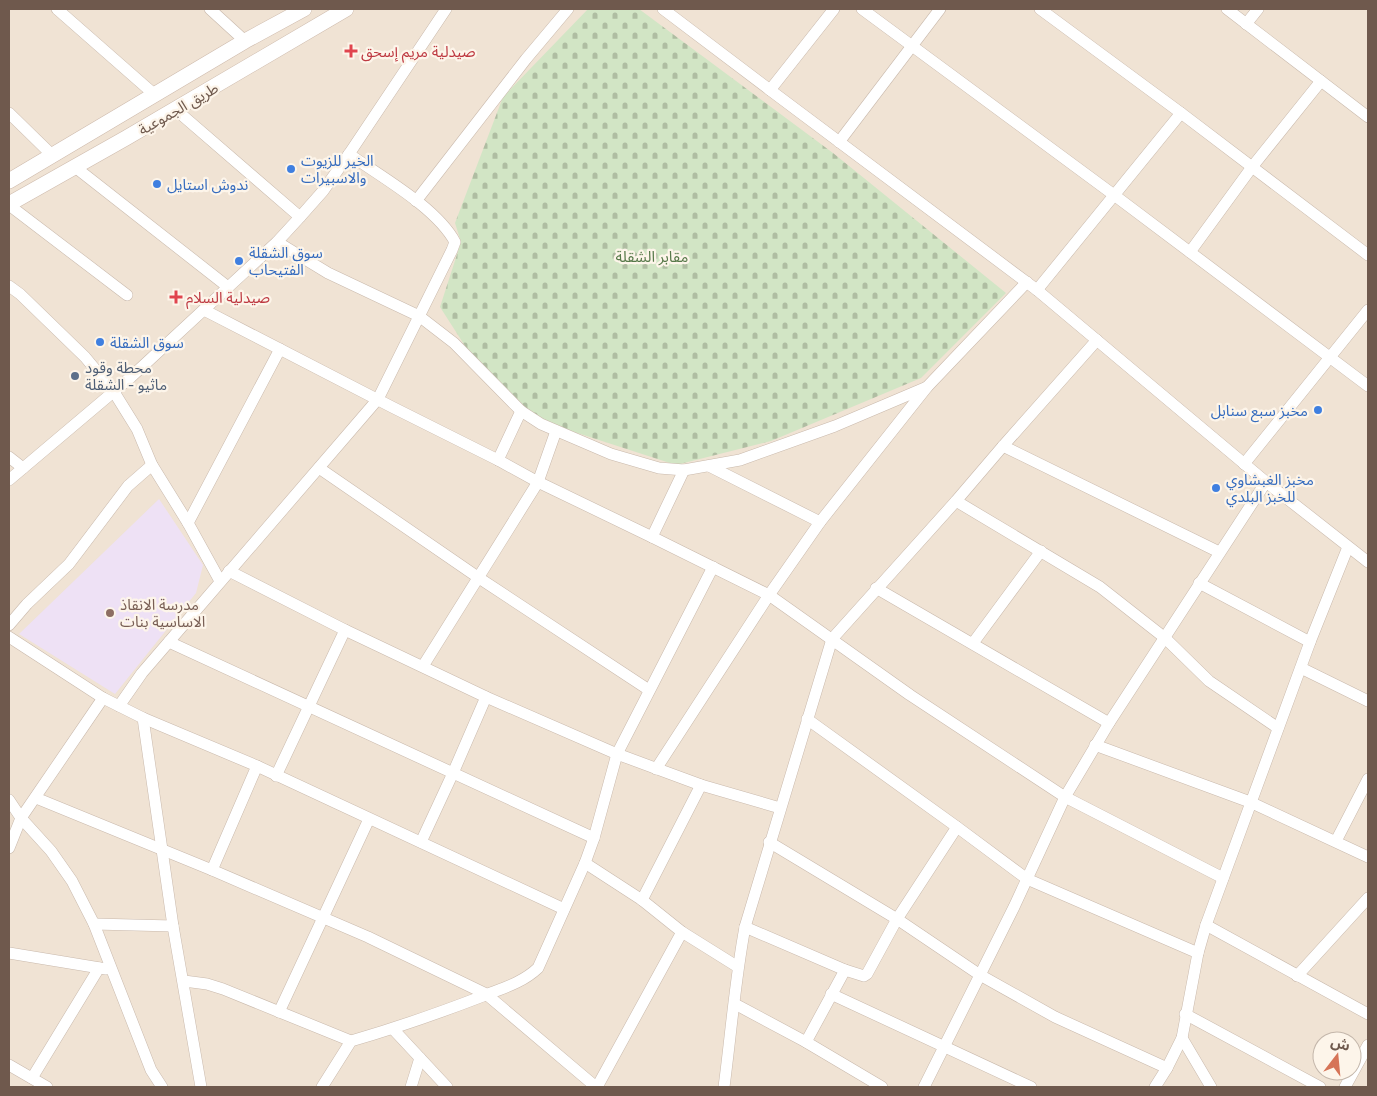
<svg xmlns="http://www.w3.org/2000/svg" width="1377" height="1096" font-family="'Golos Text','Noto Sans Arabic',sans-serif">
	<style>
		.residential { fill: #f0e3d4; fill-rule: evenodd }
		.education { fill: #eee1f5 }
		.cemetery { fill: url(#cemetery-stones) }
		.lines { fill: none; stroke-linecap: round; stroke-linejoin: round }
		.street-casing { stroke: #c9b9ac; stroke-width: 12 }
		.secondary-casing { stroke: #cebbad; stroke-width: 16 }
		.street { stroke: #fff; stroke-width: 11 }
		.secondary { stroke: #fff; stroke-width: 15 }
		.health-dot { fill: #e0444e; stroke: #fdf5ea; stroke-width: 2 }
		.shop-dot { fill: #3f7fe0; stroke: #fdf5ea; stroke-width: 2 }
		.service-dot { fill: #5c6f8a; stroke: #fdf5ea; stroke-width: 2 }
		.education-dot { fill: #8d6e63; stroke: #fdf5ea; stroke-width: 2 }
		.labels { text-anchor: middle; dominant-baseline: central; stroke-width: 4.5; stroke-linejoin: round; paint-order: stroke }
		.health-label { font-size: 15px; fill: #be3a42; stroke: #fdf5ea; text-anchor: start }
		.street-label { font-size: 15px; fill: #6f594d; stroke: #fdf5ea }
		.shop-label { font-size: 15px; fill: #366cbe; stroke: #fdf5ea; text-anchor: start }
		.park-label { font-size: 15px; fill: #577949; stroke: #fdf5ea }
		.service-label { font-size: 15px; fill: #4e5e75; stroke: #fdf5ea; text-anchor: start }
		.education-label { font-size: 15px; fill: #785e54; stroke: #fdf5ea; text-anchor: start }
	</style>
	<defs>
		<pattern id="cemetery-stones" width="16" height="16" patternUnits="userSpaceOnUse" patternTransform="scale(1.25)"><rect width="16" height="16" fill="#d2e5c5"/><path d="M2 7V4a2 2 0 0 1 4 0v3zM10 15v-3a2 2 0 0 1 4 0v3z" fill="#afbda2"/></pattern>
	</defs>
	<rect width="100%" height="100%" fill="#f9f1e5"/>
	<!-- residential -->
	<path class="residential" d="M9,9h1359v1078h-1359zM1322,1041h30v30h-30z"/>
	<!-- education -->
	<path class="education" d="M159,499l44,66 -7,28 -81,101 -96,-60z"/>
	<!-- cemetery -->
	<path class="cemetery" d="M588,9h51l194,144 173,140 -85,85 -150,63 -95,24 -145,-47 -57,-58 -34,-53 21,-65 -6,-19 48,-126z"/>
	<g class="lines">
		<defs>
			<g id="street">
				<path d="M57,9l98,86"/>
				<path d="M210,9l35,32"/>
				<path d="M663,9l107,81 267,200 229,192 102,80"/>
				<path d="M862,9l252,186 254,191"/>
				<path d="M1040,9l141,104 187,142"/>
				<path d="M1227,9l141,108"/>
				<path d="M1246,24l12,-15"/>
				<path d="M770,90l64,-81"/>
				<path d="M175,109l125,108"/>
				<path d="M9,113l43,42"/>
				<path d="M839,142l101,-133"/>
				<path d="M75,167l153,120"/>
				<path d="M416,201l110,-142 42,-50"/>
				<path d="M9,205l118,90"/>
				<path d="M277,242l51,31 91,43 35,27 67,68 20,13 70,30 48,14 25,2 56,-10 95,-34 92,-39"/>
				<path d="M1190,252l62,-85 69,-86"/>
				<path d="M9,286l11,8 65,63 29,35 23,37 15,36 36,58 32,58"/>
				<path d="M1037,290l144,-177"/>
				<path d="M204,310l188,97 106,53 40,22 114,55 117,58 141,100 155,102 158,81"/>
				<path d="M1003,446l216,106"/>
				<path d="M9,457l14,11"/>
				<path d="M498,460l23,-49"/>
				<path d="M1244,464l124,-154"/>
				<path d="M709,466l111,56"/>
				<path d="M319,468l160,110 170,112"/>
				<path d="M9,480l122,-103 146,-135 23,-25 23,-26 26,-37 97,-145"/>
				<path d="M956,501l144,86 65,51 44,43 69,47"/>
				<path d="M188,523l92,-174"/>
				<path d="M652,537l32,-67"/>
				<path d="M229,571l116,59 141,67 131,57 84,31 79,23"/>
				<path d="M1199,583l111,59"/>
				<path d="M876,588l233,135"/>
				<path d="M9,625l18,-21 42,-40 59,-78 24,-21"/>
				<path d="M9,637l94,61 40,20 30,208 28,161"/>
				<path d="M169,642l425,196"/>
				<path d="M973,643l68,-92"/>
				<path d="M423,666l115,-184 18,-51"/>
				<path d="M1301,668l67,33"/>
				<path d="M119,706l23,-33 236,-274 74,-149 3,-8c-19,-35 -74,-65 -106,-88"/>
				<path d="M143,718l114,48 307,143"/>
				<path d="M807,719l150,108 70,52 171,74"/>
				<path d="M1095,745l155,57 118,55"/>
				<path d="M656,769l113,-174 51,-73 107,-135 100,-105"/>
				<path d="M276,776l69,-146"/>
				<path d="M36,798l176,72 156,67 118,57 110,93"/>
				<path d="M9,800l12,18 30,33 21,30 22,43 57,146 11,17"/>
				<path d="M1336,841l32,-62"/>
				<path d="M421,842l32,-69 33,-76"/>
				<path d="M769,842l128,77 83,56 75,42 112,51"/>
				<path d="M9,848l12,-30 82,-120"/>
				<path d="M585,863l57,37 40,32 56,35"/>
				<path d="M212,870l45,-104"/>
				<path d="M642,900l59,-115"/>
				<path d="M94,924l79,2"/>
				<path d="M1206,925l162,89"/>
				<path d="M745,927l100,43 19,6 3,-2 30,-55 60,-92"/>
				<path d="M9,953l97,16"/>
				<path d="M1297,976l71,-78"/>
				<path d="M184,981l23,3 16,5 128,52"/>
				<path d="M831,994l200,93"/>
				<path d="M735,1004l71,38 76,45"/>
				<path d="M279,1012l90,-193"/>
				<path d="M1185,1014l135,73"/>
				<path d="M393,1029l54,58"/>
				<path d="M1182,1038l29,49"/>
				<path d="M806,1042l39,-72"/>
				<path d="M9,1065l38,22"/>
				<path d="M32,1078l67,-110"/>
				<path d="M322,1087l29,-46c45,-13 88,-28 132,-45 20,-8 39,-13 55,-28l47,-105 9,-25 23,-84 96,-187"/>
				<path d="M411,1087l9,-29"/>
				<path d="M597,1087l85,-155"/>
				<path d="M724,1087c7,-53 11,-107 21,-160l87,-288 124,-138 47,-55 94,-106"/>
				<path d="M924,1087l90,-180 51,-110 44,-74 157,-241"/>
				<path d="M1155,1087l12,-19 15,-30 16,-85 8,-28 104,-283 38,-95"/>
				<path d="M1345,1087l23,-42"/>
			</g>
			<g id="secondary">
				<path d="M9,181l236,-140 59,-32"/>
				<path d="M9,204l117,-66 220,-129"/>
			</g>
		</defs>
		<!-- street casing -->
		<use href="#street" class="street-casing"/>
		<!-- secondary casing -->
		<use href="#secondary" class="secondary-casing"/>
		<!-- street -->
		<use href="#street" class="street"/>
		<!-- secondary -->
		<use href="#secondary" class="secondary"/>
	</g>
	<!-- markers -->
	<g class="health-dot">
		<path d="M348.5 43.5h5v5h5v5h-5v5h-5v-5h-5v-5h5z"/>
		<path d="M173.5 289.5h5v5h5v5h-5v5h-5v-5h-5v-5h5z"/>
	</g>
	<g class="shop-dot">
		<circle cx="291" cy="169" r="5"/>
		<circle cx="157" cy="184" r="5"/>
		<circle cx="239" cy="261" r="5"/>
		<circle cx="100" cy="342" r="5"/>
		<circle cx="1318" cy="410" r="5"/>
		<circle cx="1216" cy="488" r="5"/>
	</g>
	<circle class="service-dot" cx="75" cy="376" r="5"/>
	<circle class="education-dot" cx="110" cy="613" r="5"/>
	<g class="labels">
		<!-- health labels -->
		<g class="health-label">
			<text x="361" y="51">صيدلية مريم إسحق</text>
			<text x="186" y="297">صيدلية السلام</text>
		</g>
		<!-- street labels -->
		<g class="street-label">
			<text transform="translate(178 108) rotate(-30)">طريق الجموعية</text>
		</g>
		<!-- shop labels -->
		<g class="shop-label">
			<text x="301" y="160">الخير للزيوت<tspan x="301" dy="17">والاسبيرات</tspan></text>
			<text x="167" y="184">ندوش استايل</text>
			<text x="249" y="252">سوق الشقلة<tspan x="249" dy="17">الفتيحاب</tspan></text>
			<text x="110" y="342">سوق الشقلة</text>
			<text x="1308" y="410" text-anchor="end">مخبز سبع سنابل</text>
			<text x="1226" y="479">مخبز الغبشاوي<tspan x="1226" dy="17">للخبز البلدي</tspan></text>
		</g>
		<!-- park labels -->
		<g class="park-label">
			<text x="652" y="256">مقابر الشقلة</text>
		</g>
		<!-- service labels -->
		<g class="service-label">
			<text x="85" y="367">محطة وقود<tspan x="85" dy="17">ماثيو - الشقلة</tspan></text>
		</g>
		<!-- education labels -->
		<g class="education-label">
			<text x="120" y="604">مدرسة الانقاذ<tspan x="120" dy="17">الاساسية بنات</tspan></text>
		</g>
	</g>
	<!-- border -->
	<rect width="1377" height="1096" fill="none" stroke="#6f594d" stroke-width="20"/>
	<!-- north arrow -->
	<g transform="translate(1337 1056) rotate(16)"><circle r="24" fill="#fdf5ea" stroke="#c4b7ab"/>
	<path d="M0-4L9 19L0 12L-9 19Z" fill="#d67457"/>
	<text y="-8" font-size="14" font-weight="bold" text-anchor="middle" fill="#6f594d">ش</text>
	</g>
</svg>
